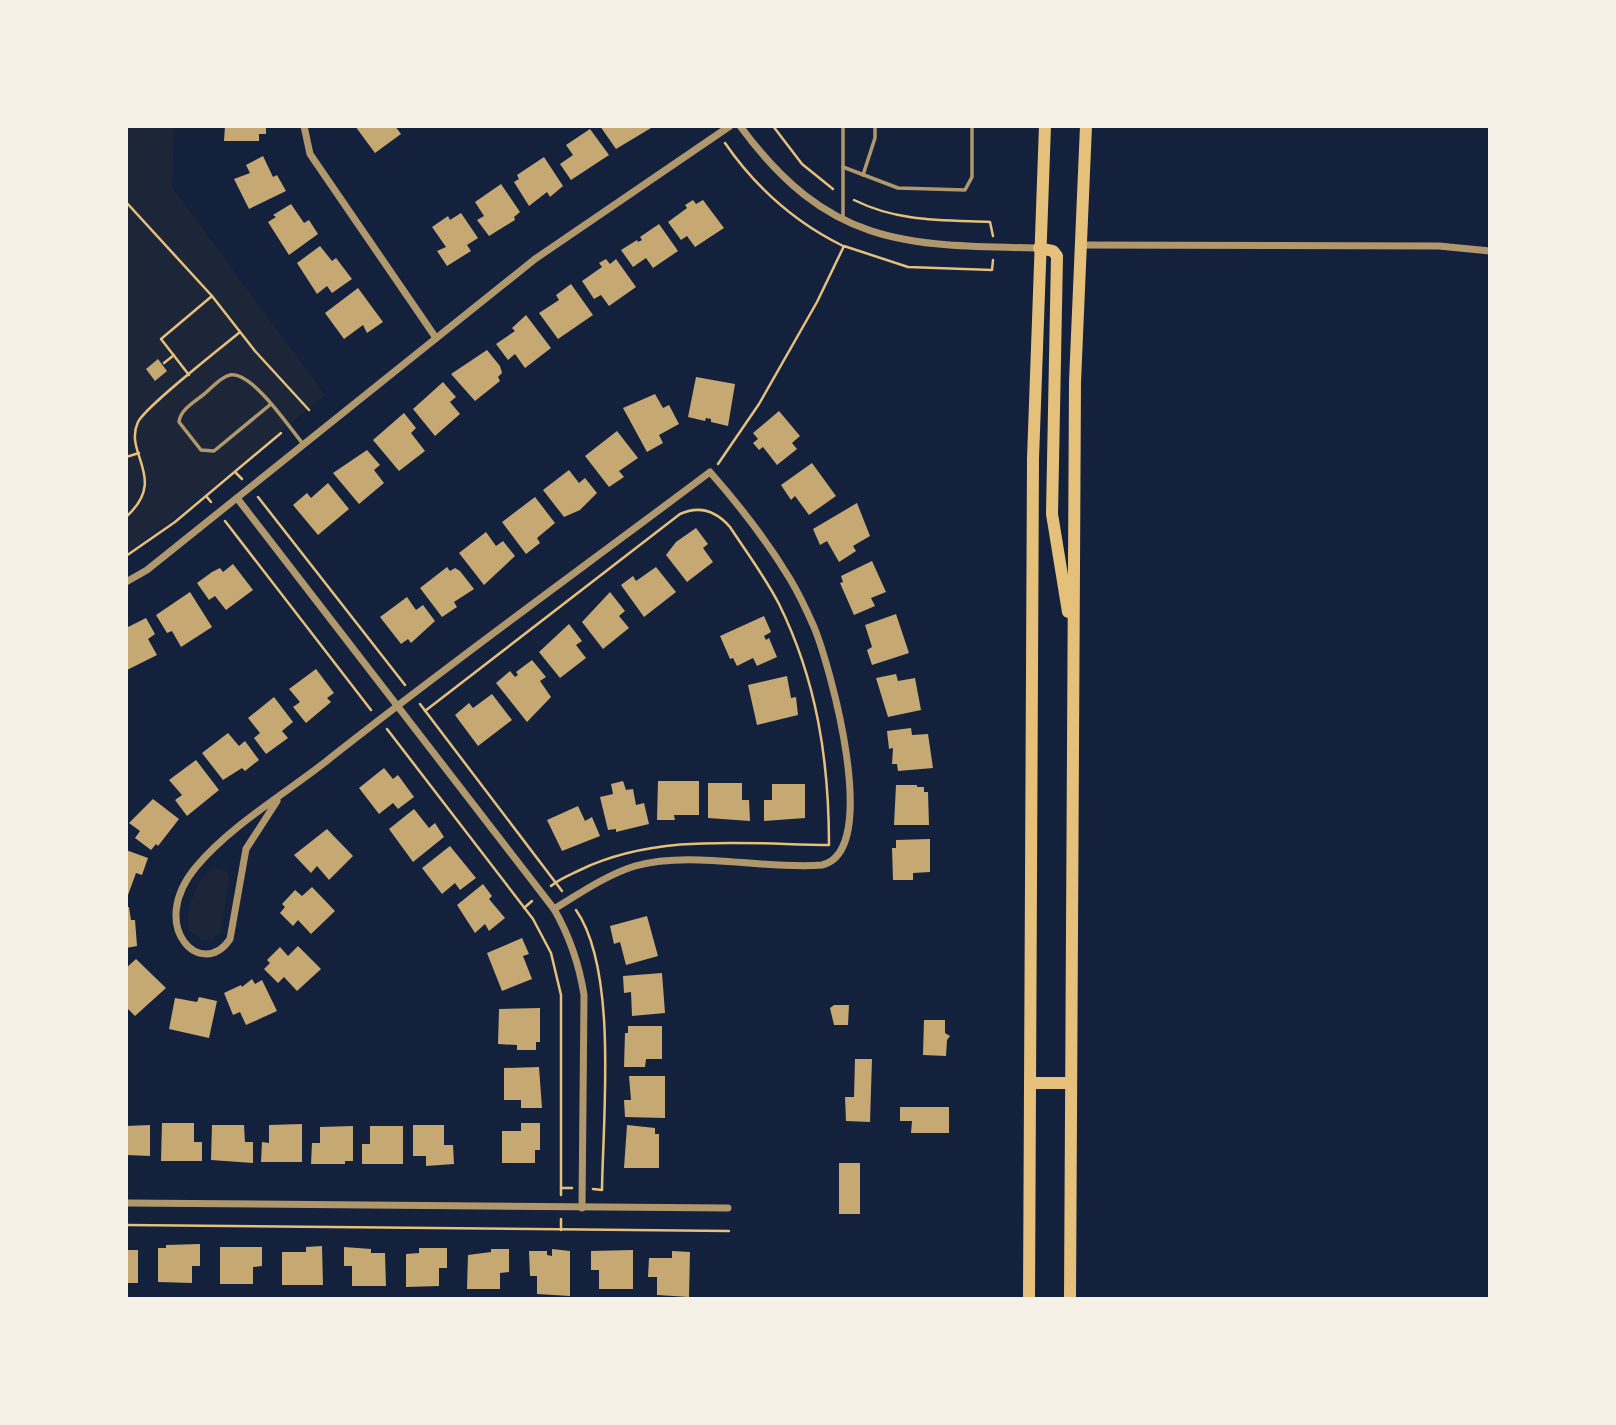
<svg xmlns="http://www.w3.org/2000/svg" width="1616" height="1425" font-family="'PT Sans',sans-serif">
	<style>
		.green { fill: #1d2539 }
		.building { fill: #c6a872 }
		.lines { fill: none; stroke-linecap: round; stroke-linejoin: round }
		.path { stroke: #e5c07b; stroke-width: 2.5 }
		.service { stroke: #b1986c; stroke-width: 3.5 }
		.minor { stroke: #b1986c; stroke-width: 7 }
		.trunk { stroke: #e5c07b; stroke-width: 12 }
	</style>
	<rect width="100%" height="100%" fill="#14213d"/>
	<!-- green -->
	<g class="green">
		<path d="M126,126h48l-2,61 153,208 -152,125 -47,33z"/>
		<path d="M216,868l10,3 3,8 -8,53 -10,8 -10,-1 -11,-8c-7,-16 7,-58 26,-63z"/>
	</g>
	<!-- building -->
	<g class="building">
		<path d="M225,126h41v8h-7v7h-35z"/>
		<path d="M355,126h40l6,8 -26,19z"/>
		<path d="M600,126h50l1,2 -35,21z"/>
		<path d="M590,129l19,26 -38,25 -11,-16 13,-9 -7,-10z"/>
		<path d="M263,156l10,21 4,-2 9,16 -37,18 -15,-30 16,-6 -4,-8z"/>
		<path d="M544,157l19,29 -13,11 -3,-5 -18,14 -15,-24 5,-3 -2,-4z"/>
		<path d="M501,184l19,28 -6,5 1,3 -26,16 -12,-16 7,-4 -9,-14z"/>
		<path d="M693,200l3,4 7,-4 21,28 -29,19 -8,-11 -6,4 -13,-18 19,-14 -2,-3z"/>
		<path d="M291,204l13,19 5,-3 9,14 -29,21 -21,-33 8,-5 -3,-2z"/>
		<path d="M461,213l17,25 -11,7 4,6 -24,15 -10,-15 9,-4 -14,-20 16,-11 2,4z"/>
		<path d="M659,224l19,27 -25,17 -7,-10 -13,9 -12,-17 16,-10 1,2 4,-2 -2,-3z"/>
		<path d="M320,246l12,15 4,-3 16,21 -20,14 -5,-7 -10,8 -20,-31z"/>
		<path d="M606,259l4,5 6,-5 20,28 -27,19 -8,-11 -7,4 -12,-18 20,-14 -3,-4z"/>
		<path d="M571,284l22,31 -35,24 -19,-26 20,-13 -3,-5z"/>
		<path d="M358,288l25,34 -16,11 -4,-8 -19,14 -19,-26z"/>
		<path d="M526,315l25,33 -26,20 -10,-14 -7,6 -12,-16 19,-13 -3,-3z"/>
		<path d="M487,350l13,16 2,7 -4,4 2,4 -25,20 -24,-27z"/>
		<path d="M158,359l9,12 -12,10 -9,-12z"/>
		<path d="M696,377l39,7 -7,42 -17,-4v-3l-5,-1 -1,3 -17,-4z"/>
		<path d="M443,382l13,15 -6,5 10,12 -25,22 -22,-27z"/>
		<path d="M655,394l8,14 6,-3 10,19 -20,11 4,8 -16,9 -24,-44z"/>
		<path d="M779,411l21,25 -8,7 5,6 -20,16 -14,-18 -4,3 -6,-7 5,-4 -5,-6z"/>
		<path d="M404,413l12,15 -5,5 14,18 -26,20 -26,-31z"/>
		<path d="M617,431l21,27 -19,13 5,6 -15,10 -24,-31z"/>
		<path d="M367,450l13,15 -6,5 10,13 -25,21 -26,-31z"/>
		<path d="M812,463l24,33 -27,19 -14,-19 -4,4 -10,-15z"/>
		<path d="M569,470l10,13 6,-5 12,15 -17,17 -16,7 -21,-27z"/>
		<path d="M328,483l21,26 -31,26 -25,-30 14,-12 4,5z"/>
		<path d="M535,497l20,26 -18,15 3,5 -14,11 -24,-32z"/>
		<path d="M857,503l13,33 -17,10 3,5 -17,11 -12,-21 -7,4 -7,-16z"/>
		<path d="M696,528l12,16 -5,4 10,14 -26,20 -21,-27 10,-13z"/>
		<path d="M486,532l10,14 7,-5 12,15 -31,29 -25,-32z"/>
		<path d="M872,561l14,31 -15,6 4,8 -21,9 -14,-32 3,-1 -2,-6z"/>
		<path d="M233,564l20,26 -27,20 -11,-14 -6,4 -12,-17 15,-11 8,-4 3,4z"/>
		<path d="M447,567l3,4 5,-3 5,3 14,18 -20,13 3,5 -15,10 -22,-29z"/>
		<path d="M656,567l20,25 -32,25 -23,-32 12,-9 3,5z"/>
		<path d="M190,592l22,35 -31,20 -9,-16 -5,2 -11,-18z"/>
		<path d="M610,592l15,19 -6,5 10,12 -26,21 -21,-27z"/>
		<path d="M407,597l9,13 7,-5 12,16 -24,22 -3,-4 -7,5 -21,-27z"/>
		<path d="M896,614l13,39 -37,12 -5,-15 5,-3 -7,-22z"/>
		<path d="M764,616l7,16 -7,4 2,4 3,-2 8,19 -20,9 -4,-8 -16,8 -4,-8 -3,1 -10,-23z"/>
		<path d="M146,618l9,16 -7,5 9,16 -30,15 -1,-42z"/>
		<path d="M569,624l13,17 -6,4 10,13 -26,20 -21,-26z"/>
		<path d="M532,660l14,17 -6,4 11,16 -24,25 -31,-39 14,-12 5,6 3,-2 -2,-3z"/>
		<path d="M316,669l18,24 -7,5 4,4 -25,21 -13,-16 7,-5 -11,-13z"/>
		<path d="M896,674l2,7 17,-3 6,32 -33,7 -12,-39z"/>
		<path d="M787,676l4,22 5,-1 2,18 -41,10 -9,-40z"/>
		<path d="M492,694l20,26 -34,26 -23,-31 14,-12 4,5z"/>
		<path d="M274,697l19,25 -11,9 6,7 -22,16 -12,-16 6,-5 -12,-15z"/>
		<path d="M911,728l1,7 16,-1 5,34 -35,3 -1,-7h-5l1,-16 -4,1 -2,-18z"/>
		<path d="M228,733l11,13 6,-5 14,19 -14,11 -3,-3 -19,12 -21,-27z"/>
		<path d="M196,760l23,30 -32,26 -12,-16 7,-5 -13,-15z"/>
		<path d="M384,768l9,11 5,-4 16,22 -16,12 -5,-6 -14,11 -20,-26z"/>
		<path d="M623,781l3,9 7,-1 3,16 8,-2 5,21 -33,8v-3l-8,1 -8,-33 13,-3 -2,-10z"/>
		<path d="M658,781h41v34h-25l1,5h-18z"/>
		<path d="M708,783h34v17h7l1,21 -42,-3z"/>
		<path d="M772,784h33v34l-41,3v-21h8z"/>
		<path d="M896,785h21v2h7v5h4l1,33h-35z"/>
		<path d="M153,799l26,20 -21,27 -2,-2 -5,6 -16,-12 5,-7 -11,-8z"/>
		<path d="M578,806l7,15 7,-4 8,19 -38,15 -15,-31z"/>
		<path d="M414,809l15,19 6,-5 9,14 -31,25 -24,-33z"/>
		<path d="M327,829l26,27 -24,24 -12,-14 -6,7 -17,-18z"/>
		<path d="M930,839v33l-17,1v7h-20l-1,-32h4v-8z"/>
		<path d="M450,846l26,32 -16,12 -5,-7 -13,11 -20,-26z"/>
		<path d="M126,850l22,8 -6,17 -6,-2 -8,22z"/>
		<path d="M483,884l9,12 -3,3 16,19 -16,13 -4,-7 -10,9 -18,-28z"/>
		<path d="M312,887l23,24 -24,23 -13,-14 -5,6 -13,-13 5,-6 -3,-3 13,-14 7,6z"/>
		<path d="M126,907h3l2,13h4l2,26 -11,2z"/>
		<path d="M647,916l11,40 -32,9 -6,-23 -6,2 -4,-18z"/>
		<path d="M522,938l7,16 -6,2 9,23 -30,12 -15,-38z"/>
		<path d="M298,946l23,23 -24,22 -13,-14 -6,6 -14,-14 6,-6 -3,-3 13,-13 8,9z"/>
		<path d="M136,959l30,29 -31,28 -9,-9v-39z"/>
		<path d="M662,973l3,40 -33,3 -1,-24 -7,1 -1,-17z"/>
		<path d="M252,979l3,5 7,-4 15,31 -31,14 -6,-13 -7,3 -9,-22 17,-8 1,2z"/>
		<path d="M199,997l18,4 -8,37 -40,-9 6,-31 22,4z"/>
		<path d="M834,1005h15l-1,20h-14l-4,-17z"/>
		<path d="M540,1008v34h-4v8h-19v-5l-19,-1 1,-35z"/>
		<path d="M924,1020h21v13l5,3 -3,4 -1,16 -23,-1z"/>
		<path d="M628,1026h34v33h-16l-1,8h-21l1,-34h3z"/>
		<path d="M855,1059h17l-2,63 -24,-1 -1,-24h9z"/>
		<path d="M539,1067l3,41h-21v-8h-17v-32z"/>
		<path d="M629,1076h36v42l-40,-1 -1,-17h7z"/>
		<path d="M900,1107h49v26h-38l1,-12h-12z"/>
		<path d="M162,1123h32v19h8v19h-41z"/>
		<path d="M521,1123h19v27h-5v13h-33v-32h19z"/>
		<path d="M302,1124v38h-41l1,-20 7,1v-18z"/>
		<path d="M150,1125v31l-24,-1v-29z"/>
		<path d="M212,1125h32l1,17h8v21l-42,-3z"/>
		<path d="M413,1125h31v20h9l1,19 -28,2v-10h-13z"/>
		<path d="M627,1125l28,3v6h4v34h-35z"/>
		<path d="M353,1126v35h-8v3h-34l1,-21h8v-16z"/>
		<path d="M370,1126h33v38h-41v-20h8z"/>
		<rect x="839" y="1163" width="21" height="51"/>
		<path d="M200,1244v22h-8v17l-34,-1v-34h8v-3z"/>
		<path d="M322,1246l1,39h-41v-33h24v-5z"/>
		<path d="M220,1247h42v19l-9,1v17h-33z"/>
		<path d="M344,1247l27,2v4h14l1,33h-34v-20h-8z"/>
		<path d="M419,1248h28v20h-8v18l-33,1v-33l13,-1z"/>
		<path d="M491,1249h18v23l-9,1v16h-33l1,-34 23,-3z"/>
		<path d="M552,1249l18,2v45l-33,-2v-18h-7l-1,-25h18v4l5,1z"/>
		<rect x="126" y="1250" width="12" height="33"/>
		<path d="M633,1250v39h-34v-19h-8v-19z"/>
		<path d="M672,1251l18,1 -1,45 -32,-2v-18h-9l1,-19h23z"/>
	</g>
	<g class="lines">
		<!-- path -->
		<g class="path">
			<path d="M773,126l29,38 31,25"/>
			<path d="M725,143c31,45 69,79 118,103"/>
			<path d="M854,200c44,22 88,20 136,22l3,14"/>
			<path d="M126,202l86,94 43,55 54,59"/>
			<path d="M164,363l10,-8"/>
			<path d="M189,375l-28,-36 51,-43"/>
			<path d="M126,457l13,-4"/>
			<path d="M718,464l41,-60 58,-102 27,-56 64,21 84,3 1,-10"/>
			<path d="M235,472l7,7"/>
			<path d="M206,496l5,6"/>
			<path d="M258,497l147,188"/>
			<path d="M126,517c43,-39 -3,-63 12,-95 8,-16 83,-74 102,-90"/>
			<path d="M225,521l146,189"/>
			<path d="M126,556l49,-34 106,-89"/>
			<path d="M420,704l142,187"/>
			<path d="M425,711l255,-197c20,-9 37,-2 50,13 17,26 35,50 49,77 38,77 50,157 50,241 -84,-1 -172,-12 -249,25 -10,5 -21,9 -29,16"/>
			<path d="M387,729l146,190 18,34 10,42v200"/>
			<path d="M524,908l8,-7"/>
			<path d="M576,910c42,60 27,206 26,280l-9,-1"/>
			<path d="M561,1188h11"/>
			<path d="M126,1225l603,6"/>
			<path d="M561,1230v-11"/>
		</g>
		<!-- service -->
		<g class="service">
			<path d="M843,167l55,21 67,2 7,-13v-51"/>
			<path d="M863,175l12,-37v-12"/>
			<path d="M843,218v-92"/>
			<path d="M271,404l-57,47 -13,-1 -22,-28c1,-12 15,-20 24,-27 8,-6 17,-18 27,-20 22,-4 59,52 73,69"/>
		</g>
		<!-- minor -->
		<g class="minor">
			<path d="M304,126l6,28 126,184"/>
			<path d="M740,126c88,119 162,120 299,122"/>
			<path d="M1080,245l359,1 51,5"/>
			<path d="M237,498l317,411c16,28 25,54 30,86l-2,213"/>
			<path d="M126,582l21,-12 388,-311 195,-133"/>
			<path d="M277,801l-31,48 -16,90c-28,42 -84,-12 -34,-72 33,-40 87,-72 128,-104 126,-100 257,-194 386,-291 30,34 57,69 80,107 9,15 17,32 24,48 16,39 68,224 8,238 -59,5 -130,-15 -187,1 -29,9 -56,28 -81,43"/>
			<path d="M126,1203l602,5"/>
		</g>
		<!-- trunk -->
		<g class="trunk">
			<path d="M1039,248l14,3 4,5 -5,258 16,98"/>
			<path d="M1030,1083h41"/>
			<path d="M1029,1299l4,-840 12,-333"/>
			<path d="M1070,1299l5,-917 11,-256"/>
		</g>
	</g>
	<!-- border -->
	<rect width="1616" height="1425" fill="none" stroke="#f6f1e7" stroke-width="256"/>
</svg>
